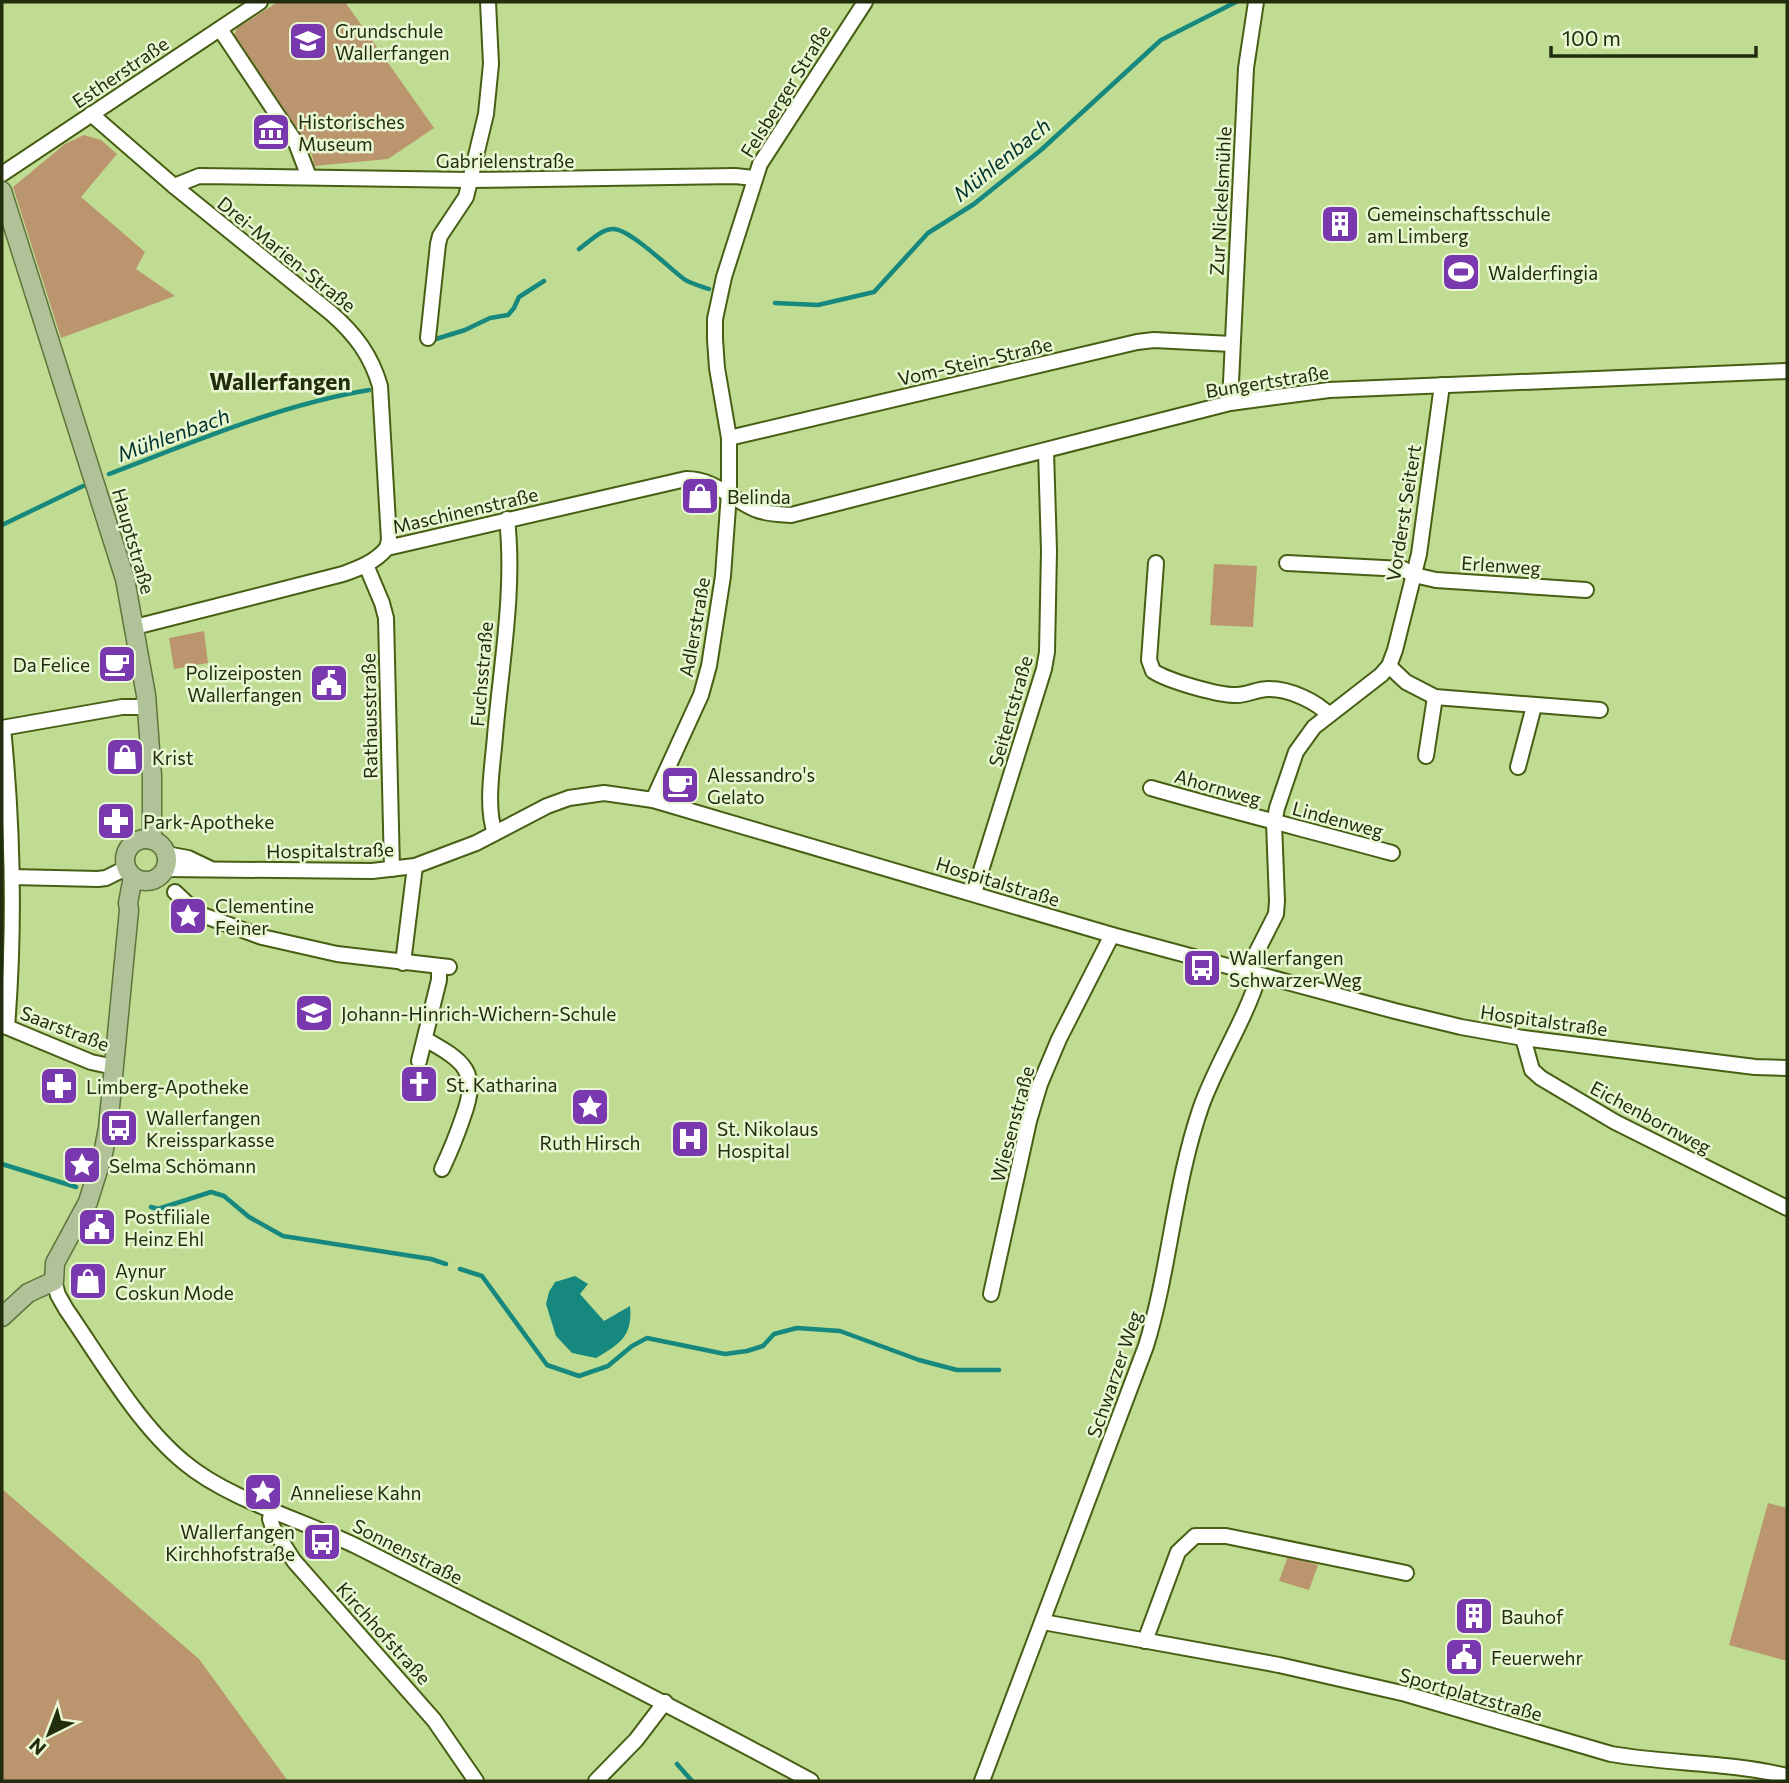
<svg xmlns="http://www.w3.org/2000/svg" width="1789" height="1783" font-family="Commissioner,sans-serif">
	<style>
		.green { fill: #bb956e }
		.water { fill: #16887e }
		.lines { fill: none; stroke-linecap: round; stroke-linejoin: round }
		.stream { stroke: #16887e; stroke-width: 4.5 }
		.minor-casing { stroke: #475f14; stroke-width: 18 }
		.major-casing { stroke: #5e743b; stroke-width: 21 }
		.minor { stroke: #fff; stroke-width: 14 }
		.major { stroke: #b2c298; stroke-width: 18 }
		.labels { text-anchor: middle; dominant-baseline: central; stroke-width: 5; stroke-linejoin: round; paint-order: stroke }
		.poi-label { font-size: 19px; fill: #222d0e; stroke: #e8f7d2; text-anchor: start }
		.street-label { font-size: 19px; fill: #222d0e; stroke: #e8f7d2 }
		.water-label { font-size: 21px; font-style: italic; fill: #00322e; stroke: #e8f7d2 }
		.quarter-label { font-size: 23px; font-weight: bold; fill: #222d0e; stroke: #e8f7d2 }
	</style>
	<rect width="100%" height="100%" fill="#bfdc92"/>
	<!-- green -->
	<g class="green">
		<path d="M278,2h67l89,126 -46,31 -74,7 -2,-11 -76,-113 -2,-7 3,-7z"/>
		<path d="M84,135l17,5 16,14 -36,43 64,55 -9,17 39,27 -114,42 -48,-151 52,-43z"/>
		<path d="M1214,564l43,2 -4,61 -43,-2z"/>
		<path d="M204,631l4,32 -34,6 -5,-31z"/>
		<path d="M2,1489l197,170 89,122h-286z"/>
		<path d="M1768,1503l19,5v153l-58,-16z"/>
		<path d="M1288,1556l30,9 -9,25 -30,-9z"/>
	</g>
	<!-- water -->
	<path class="water" d="M575,1276l13,8 -8,10 24,27 26,-15c3,30 -10,38 -34,52l-24,-5 -16,-17 -10,-32 3,-12 6,-10z"/>
	<g class="lines">
		<!-- stream -->
		<g class="stream">
			<path d="M579,249c10,-7 21,-19 33,-20 16,-2 57,39 72,50 7,5 17,7 25,10"/>
			<path d="M775,303l43,2 56,-13 54,-59 46,-29 67,-54 120,-110 75,-38"/>
			<path d="M436,339l29,-9 25,-12 18,-3 6,-7 5,-11 25,-16"/>
			<path d="M109,474c85,-32 170,-69 260,-84"/>
			<path d="M2,525l81,-39"/>
			<path d="M2,1164l74,23"/>
			<path d="M151,1207l7,2 53,-17 13,4 25,21 34,19 148,23 15,5"/>
			<path d="M460,1269l22,7 65,89 32,11 29,-10 24,-20 15,-8 78,16 22,-3 16,-5 11,-12 23,-6 43,3 79,29 38,10h42"/>
			<path d="M677,1764l15,17"/>
		</g>
		<defs>
			<g id="minor">
				<path d="M220,29l76,114 13,34"/>
				<path d="M91,114l83,72 157,127c24,21 40,42 49,73l9,154 -2,8"/>
				<path d="M2,174l258,-172"/>
				<path d="M174,186l25,-10 272,4 264,-4 19,2"/>
				<path d="M428,338l10,-94 2,-8 26,-39 20,-83 5,-50 -3,-62"/>
				<path d="M1230,403l16,-335 10,-66"/>
				<path d="M729,438l408,-96 17,-2 78,4"/>
				<path d="M1156,563l-7,97 4,11c15,10 67,25 84,24 11,0 22,-7 33,-6 19,0 46,12 59,26"/>
				<path d="M1287,563l116,6 11,6 22,5 150,10"/>
				<path d="M366,565l16,38 4,15 6,251"/>
				<path d="M135,627l208,-53c17,-6 32,-12 44,-26l299,-69c29,0 46,21 71,31 11,4 23,4 34,5l439,-112 99,-13 458,-19"/>
				<path d="M1389,666l17,16 29,15 165,13"/>
				<path d="M2,728l120,-21h25"/>
				<path d="M3,728c10,100 12,199 4,299"/>
				<path d="M1426,756l9,-59"/>
				<path d="M1518,767l16,-61"/>
				<path d="M1151,788c80,23 160,43 241,65"/>
				<path d="M653,800l48,-105 8,-29 14,-90 6,-83v-55l-12,-70 -2,-29v-20l9,-42 36,-113 105,-162"/>
				<path d="M495,833c-10,-27 -2,-69 0,-97 6,-71 20,-146 12,-217"/>
				<path d="M166,854l22,4 21,10"/>
				<path d="M165,869l207,2 43,-5 61,-23 71,-37 22,-8 35,-5 49,7 459,135 283,76 66,16 62,11 232,29 32,1"/>
				<path d="M12,877l86,2 8,-1 20,-10"/>
				<path d="M175,892l22,21 65,24 75,17 112,13"/>
				<path d="M974,893l70,-224 3,-17 2,-101 -3,-100"/>
				<path d="M403,963l12,-97"/>
				<path d="M1247,971l29,-57 1,-13 -3,-78 3,-15 19,-56 18,-25 67,-52 8,-9 6,-16 24,-96 23,-169"/>
				<path d="M2,1025l89,37 23,5"/>
				<path d="M1523,1038l9,32 9,8 74,44 172,86"/>
				<path d="M425,1039c39,22 55,32 38,78 -6,18 -13,35 -21,52"/>
				<path d="M419,1061l20,-81v-14"/>
				<path d="M54,1281l4,14 8,14c34,49 72,116 119,154 43,36 119,58 171,83 152,77 305,154 455,235"/>
				<path d="M991,1294l38,-173 11,-37 19,-45 53,-104"/>
				<path d="M272,1509l-2,10 3,9 21,33 140,159 42,61"/>
				<path d="M1043,1622l236,43 127,29 205,60c59,10 118,8 176,22"/>
				<path d="M1145,1641l33,-89 17,-16h31l180,37"/>
				<path d="M596,1781l40,-41 29,-38"/>
				<path d="M982,1781l164,-435c24,-78 28,-161 55,-239 16,-45 44,-86 58,-132"/>
			</g>
			<g id="major">
				<path d="M2,191l123,388 21,116 6,81v64"/>
				<circle cx="146" cy="860" r="21"/>
				<path d="M2,1317l26,-24 26,-12 1,-18 33,-61 15,-48 5,-26 21,-218 -1,-7 5,-26"/>
			</g>
		</defs>
		<!-- minor casing -->
		<use href="#minor" class="minor-casing"/>
		<!-- major casing -->
		<use href="#major" class="major-casing"/>
		<!-- minor -->
		<use href="#minor" class="minor"/>
		<!-- major -->
		<use href="#major" class="major"/>
	</g>
	<!-- icons -->
	<defs>
		<symbol id="school-square" viewBox="-11 -11 22 22"><rect x="-9" y="-9" width="18" height="18" rx="4" fill="#7938ad" stroke="#e8f7d2"/><path d="M0-5L7-2L0 1L-7-2ZM-4 1L0 2.5L4 1V4Q0 6-4 4Z" fill="#fff"/></symbol>
		<symbol id="museum-square" viewBox="-11 -11 22 22"><rect x="-9" y="-9" width="18" height="18" rx="4" fill="#7938ad" stroke="#e8f7d2"/><path d="M0-6L6-3V-2H-6V-3ZM-5-1h2V3h-2ZM-1-1h2V3h-2ZM3-1h2V3H3ZM-6 4H6V6H-6Z" fill="#fff"/></symbol>
		<symbol id="building-square" viewBox="-11 -11 22 22"><rect x="-9" y="-9" width="18" height="18" rx="4" fill="#7938ad" stroke="#e8f7d2"/><path d="M-4-6H4V6H1V3H-1V6H-4ZM-2.5-4.3h1.7v1.8h-1.7ZM.8-4.3h1.7v1.8H.8ZM-2.5-1h1.7V.8h-1.7ZM.8-1h1.7V.8H.8Z" fill="#fff"/></symbol>
		<symbol id="stadium-square" viewBox="-11 -11 22 22"><rect x="-9" y="-9" width="18" height="18" rx="4" fill="#7938ad" stroke="#e8f7d2"/><path d="M0-5a6.5 5 0 1 0 0 10a6.5 5 0 1 0 0-10ZM-3.5-1.8h7v3.6h-7Z" fill="#fff"/></symbol>
		<symbol id="shop-square" viewBox="-11 -11 22 22"><rect x="-9" y="-9" width="18" height="18" rx="4" fill="#7938ad" stroke="#e8f7d2"/><path d="M-5-2.5h2.3a2.7 3.5 0 0 1 5.4 0H5L5.5 6h-11ZM-1.5-2.5h3a1.5 2.3 0 0 0-3 0Z" fill="#fff"/></symbol>
		<symbol id="cafe-square" viewBox="-11 -11 22 22"><rect x="-9" y="-9" width="18" height="18" rx="4" fill="#7938ad" stroke="#e8f7d2"/><path d="M-5.5-4.5H6V0H3Q3 3.5 0 3.5H-2.5Q-5.5 3.5-5.5 0ZM3-3.2v2h1.7v-2ZM-6 4.5H4V6H-6Z" fill="#fff"/></symbol>
		<symbol id="civic-square" viewBox="-11 -11 22 22"><rect x="-9" y="-9" width="18" height="18" rx="4" fill="#7938ad" stroke="#e8f7d2"/><path d="M-.6-6.5H3V-4.5H.6V-3L4-1V1h2V6H-6V1h2V-1L-.6-3ZM-1.2 2.5V6h2.4V2.5Z" fill="#fff"/></symbol>
		<symbol id="pharmacy-square" viewBox="-11 -11 22 22"><rect x="-9" y="-9" width="18" height="18" rx="4" fill="#7938ad" stroke="#e8f7d2"/><path d="M-2-6h4v4h4v4h-4v4h-4v-4h-4v-4h4Z" fill="#fff"/></symbol>
		<symbol id="sight-square" viewBox="-11 -11 22 22"><rect x="-9" y="-9" width="18" height="18" rx="4" fill="#7938ad" stroke="#e8f7d2"/><path d="M0-6L1.8-2.2L6-1.7L2.9 1.2L3.7 5.4L0 3.3L-3.7 5.4L-2.9 1.2L-6-1.7L-1.8-2.2Z" fill="#fff"/></symbol>
		<symbol id="bus-square" viewBox="-11 -11 22 22"><rect x="-9" y="-9" width="18" height="18" rx="4" fill="#7938ad" stroke="#e8f7d2"/><path d="M-5-6H5V4H4V6H2V4H-2V6H-4V4H-5ZM-3.5-4V0h7V-4ZM-3.5 1.2v1.5H-2V1.2ZM2 1.2v1.5H3.5V1.2Z" fill="#fff"/></symbol>
		<symbol id="church-square" viewBox="-11 -11 22 22"><rect x="-9" y="-9" width="18" height="18" rx="4" fill="#7938ad" stroke="#e8f7d2"/><path d="M-1.2-6h2.4v3.5h3.3v2.4h-3.3V6h-2.4V-.1h-3.3v-2.4h3.3Z" fill="#fff"/></symbol>
		<symbol id="hospital-square" viewBox="-11 -11 22 22"><rect x="-9" y="-9" width="18" height="18" rx="4" fill="#7938ad" stroke="#e8f7d2"/><path d="M-5-5h3v3.5h4V-5h3V5h-3V1.5h-4V5h-3Z" fill="#fff"/></symbol>
	</defs>
	<g fill-rule="evenodd">
		<use href="#school-square" x="286" y="19" width="44" height="44"/>
		<use href="#museum-square" x="249" y="110" width="44" height="44"/>
		<use href="#building-square" x="1318" y="202" width="44" height="44"/>
		<use href="#stadium-square" x="1439" y="250" width="44" height="44"/>
		<use href="#shop-square" x="678" y="474" width="44" height="44"/>
		<use href="#cafe-square" x="95" y="642" width="44" height="44"/>
		<use href="#civic-square" x="307" y="661" width="44" height="44"/>
		<use href="#shop-square" x="103" y="735" width="44" height="44"/>
		<use href="#cafe-square" x="658" y="763" width="44" height="44"/>
		<use href="#pharmacy-square" x="94" y="799" width="44" height="44"/>
		<use href="#sight-square" x="166" y="894" width="44" height="44"/>
		<use href="#bus-square" x="1180" y="946" width="44" height="44"/>
		<use href="#school-square" x="292" y="991" width="44" height="44"/>
		<use href="#church-square" x="397" y="1062" width="44" height="44"/>
		<use href="#pharmacy-square" x="37" y="1064" width="44" height="44"/>
		<use href="#sight-square" x="568" y="1085" width="44" height="44"/>
		<use href="#bus-square" x="97" y="1106" width="44" height="44"/>
		<use href="#hospital-square" x="668" y="1117" width="44" height="44"/>
		<use href="#sight-square" x="60" y="1143" width="44" height="44"/>
		<use href="#civic-square" x="75" y="1205" width="44" height="44"/>
		<use href="#shop-square" x="66" y="1259" width="44" height="44"/>
		<use href="#sight-square" x="241" y="1470" width="44" height="44"/>
		<use href="#bus-square" x="300" y="1520" width="44" height="44"/>
		<use href="#building-square" x="1452" y="1594" width="44" height="44"/>
		<use href="#civic-square" x="1442" y="1635" width="44" height="44"/>
	</g>
	<g class="labels">
		<!-- poi labels -->
		<g class="poi-label">
			<text x="335" y="30">Grundschule<tspan x="335" dy="22">Wallerfangen</tspan></text>
			<text x="298" y="121">Historisches<tspan x="298" dy="22">Museum</tspan></text>
			<text x="1367" y="213">Gemeinschaftsschule<tspan x="1367" dy="22">am Limberg</tspan></text>
			<text x="1488" y="272">Walderfingia</text>
			<text x="727" y="496">Belinda</text>
			<text x="90" y="664" text-anchor="end">Da Felice</text>
			<text x="302" y="672" text-anchor="end">Polizeiposten<tspan x="302" dy="22">Wallerfangen</tspan></text>
			<text x="152" y="757">Krist</text>
			<text x="707" y="774">Alessandro's<tspan x="707" dy="22">Gelato</tspan></text>
			<text x="143" y="821">Park-Apotheke</text>
			<text x="215" y="905">Clementine<tspan x="215" dy="22">Feiner</tspan></text>
			<text x="1229" y="957">Wallerfangen<tspan x="1229" dy="22">Schwarzer Weg</tspan></text>
			<text x="341" y="1013">Johann-Hinrich-Wichern-Schule</text>
			<text x="446" y="1084">St. Katharina</text>
			<text x="86" y="1086">Limberg-Apotheke</text>
			<text x="146" y="1117">Wallerfangen<tspan x="146" dy="22">Kreissparkasse</tspan></text>
			<text x="717" y="1128">St. Nikolaus<tspan x="717" dy="22">Hospital</tspan></text>
			<text x="590" y="1142" text-anchor="middle">Ruth Hirsch</text>
			<text x="109" y="1165">Selma Schömann</text>
			<text x="124" y="1216">Postfiliale<tspan x="124" dy="22">Heinz Ehl</tspan></text>
			<text x="115" y="1270">Aynur<tspan x="115" dy="22">Coskun Mode</tspan></text>
			<text x="290" y="1492">Anneliese Kahn</text>
			<text x="295" y="1531" text-anchor="end">Wallerfangen<tspan x="295" dy="22">Kirchhofstraße</tspan></text>
			<text x="1501" y="1616">Bauhof</text>
			<text x="1491" y="1657">Feuerwehr</text>
		</g>
		<!-- street labels -->
		<g class="street-label">
			<text transform="translate(120 72) rotate(-34)">Estherstraße</text>
			<text transform="translate(785 91) rotate(-58)">Felsberger Straße</text>
			<text x="505" y="160">Gabrielenstraße</text>
			<text transform="translate(1220 201) rotate(-87)">Zur Nickelsmühle</text>
			<text transform="translate(287 254) rotate(39)">Drei-Marien-Straße</text>
			<text transform="translate(975 361) rotate(-13)">Vom-Stein-Straße</text>
			<text transform="translate(1267 381) rotate(-9)">Bungertstraße</text>
			<text transform="translate(465 510) rotate(-13)">Maschinenstraße</text>
			<text transform="translate(1403 513) rotate(-81)">Vorderst Seitert</text>
			<text transform="translate(134 541) rotate(74)">Hauptstraße</text>
			<text transform="translate(1501 565) rotate(4)">Erlenweg</text>
			<text transform="translate(694 627) rotate(-80)">Adlerstraße</text>
			<text transform="translate(481 674) rotate(-85)">Fuchsstraße</text>
			<text transform="translate(1010 711) rotate(-74)">Seitertstraße</text>
			<text transform="translate(369 716) rotate(-91)">Rathausstraße</text>
			<text transform="translate(1218 787) rotate(16)">Ahornweg</text>
			<text transform="translate(1338 819) rotate(15)">Lindenweg</text>
			<text transform="translate(330 850) rotate(-1)">Hospitalstraße</text>
			<text transform="translate(998 881) rotate(17)">Hospitalstraße</text>
			<text transform="translate(1544 1020) rotate(8)">Hospitalstraße</text>
			<text transform="translate(65 1028) rotate(21)">Saarstraße</text>
			<text transform="translate(1651 1117) rotate(28)">Eichenbornweg</text>
			<text transform="translate(1012 1124) rotate(-75)">Wiesenstraße</text>
			<text transform="translate(1114 1374) rotate(-71)">Schwarzer Weg</text>
			<text transform="translate(408 1551) rotate(27)">Sonnenstraße</text>
			<text transform="translate(384 1633) rotate(48)">Kirchhofstraße</text>
			<text transform="translate(1471 1694) rotate(16)">Sportplatzstraße</text>
		</g>
		<!-- water labels -->
		<g class="water-label">
			<text transform="translate(1001 159) rotate(-39)">Mühlenbach</text>
			<text transform="translate(173 434) rotate(-20)">Mühlenbach</text>
		</g>
		<!-- quarter labels -->
		<g class="quarter-label">
			<text x="280" y="381">Wallerfangen</text>
		</g>
	</g>
	<!-- border -->
	<rect width="1789" height="1783" fill="none" stroke="#222d0e" stroke-width="7"/>
	<!-- north arrow -->
	<g transform="translate(49 1734) rotate(222)" stroke="#e8f7d2" stroke-width="5" paint-order="stroke">
	<path d="M0-5L12 26L0 18L-12 26Z" fill="#222d0e"/>
	<text y="-10" font-size="19" font-weight="bold" text-anchor="middle" fill="#222d0e">N</text>
	</g>
	<!-- scale -->
	<path d="M1551 46v10h205v-10" fill="none" stroke="#222d0e" stroke-width="3.5"/>
	<text x="1562" y="46" font-size="21" fill="#222d0e" stroke="#e8f7d2" stroke-width="5" paint-order="stroke">100 m</text>
</svg>
